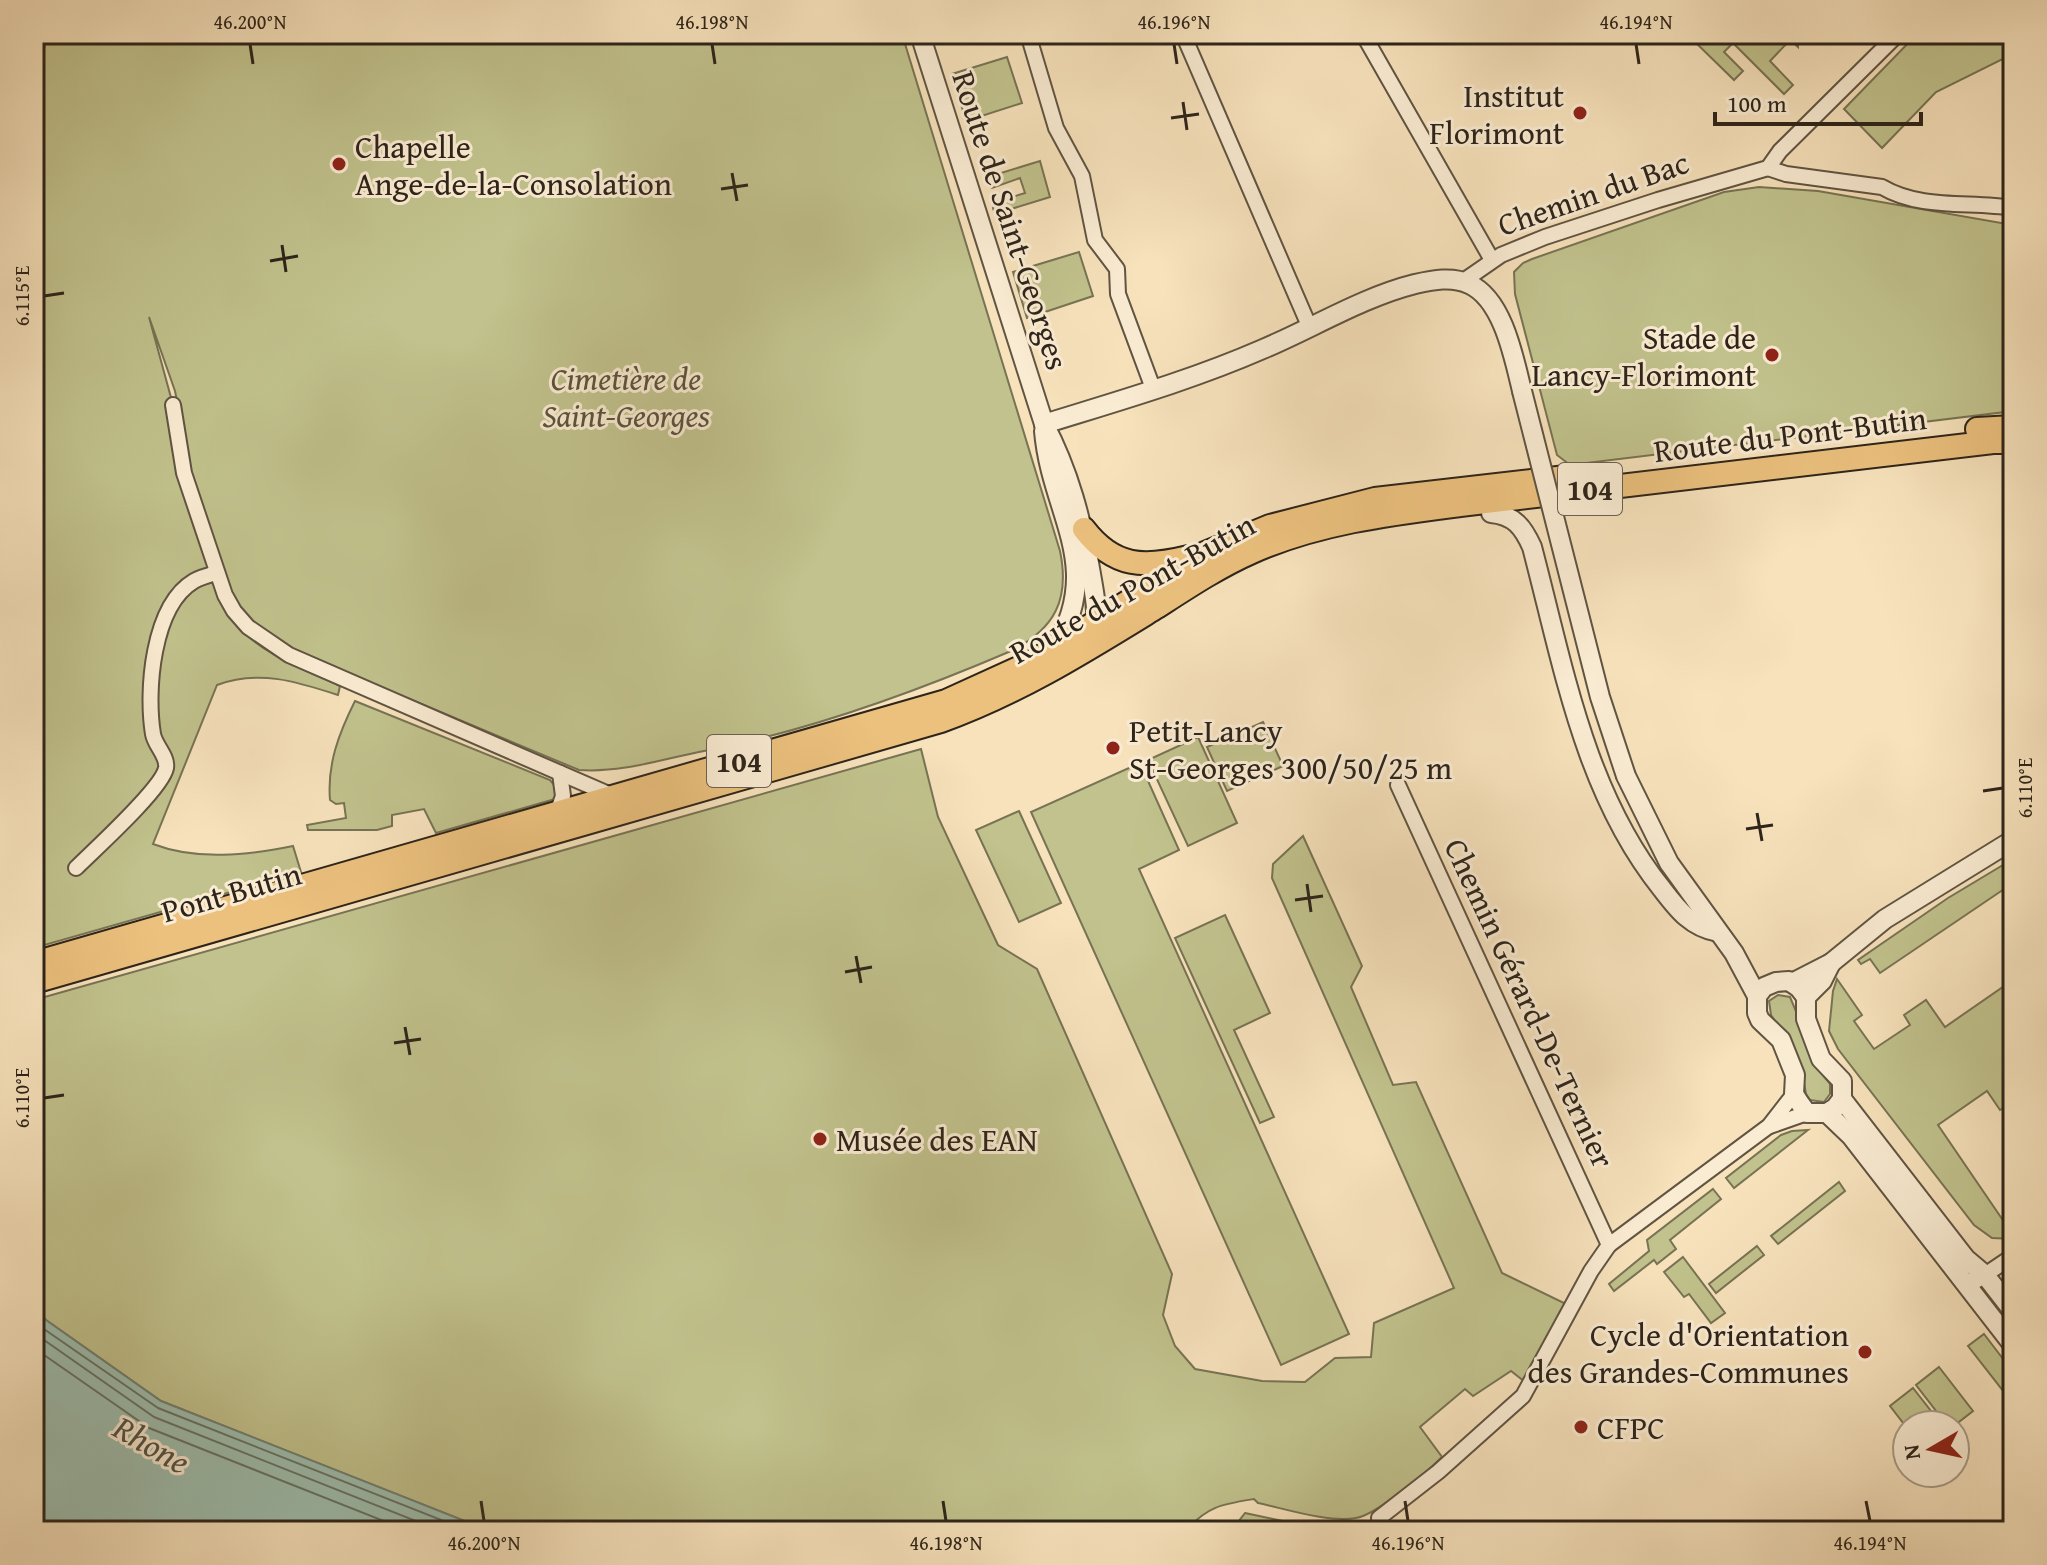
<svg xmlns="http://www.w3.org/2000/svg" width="2047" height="1565" font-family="'Gentium Book Plus',serif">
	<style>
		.green { fill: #c1c28d; stroke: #777354; stroke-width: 2 }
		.water { fill: #9dbeaf; stroke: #708073; stroke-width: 2 }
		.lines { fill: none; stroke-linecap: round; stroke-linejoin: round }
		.shore { stroke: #657164; stroke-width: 2 }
		.minor-casing { stroke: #605442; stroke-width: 18 }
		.tertiary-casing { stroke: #605442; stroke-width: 22 }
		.primary-casing { stroke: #2d241a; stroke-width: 26 }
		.minor { stroke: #faecd3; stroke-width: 14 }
		.tertiary { stroke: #faecd3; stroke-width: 18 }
		.primary { stroke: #ecc17e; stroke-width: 22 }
		.tertiary-bridge-casing { stroke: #605442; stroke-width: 22; stroke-linecap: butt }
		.tertiary-bridge { stroke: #faecd3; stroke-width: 18 }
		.ticks { fill: none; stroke: #2d241a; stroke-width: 3 }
		.poi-dot { fill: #8f2418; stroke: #faecd3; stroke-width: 3 }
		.labels { text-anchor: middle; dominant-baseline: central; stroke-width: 6; stroke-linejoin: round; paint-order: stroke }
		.shield { fill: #faecd3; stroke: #6a6052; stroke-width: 2 }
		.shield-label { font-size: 30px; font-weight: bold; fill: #2d241a }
		.poi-label { font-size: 32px; fill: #2d241a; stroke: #faecd3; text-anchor: start }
		.street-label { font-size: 32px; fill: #2d241a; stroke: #faecd3 }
		.park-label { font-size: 32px; font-style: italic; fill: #59533c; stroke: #faecd3 }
		.water-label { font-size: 34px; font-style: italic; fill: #4f5247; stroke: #faecd3 }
		.neatline { fill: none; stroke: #2d241a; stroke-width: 3 }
		.ticks-label { font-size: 20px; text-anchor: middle; fill: #2d241a }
	</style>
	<rect width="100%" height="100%" fill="#f7e2bc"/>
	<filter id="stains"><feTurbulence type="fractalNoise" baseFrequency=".0025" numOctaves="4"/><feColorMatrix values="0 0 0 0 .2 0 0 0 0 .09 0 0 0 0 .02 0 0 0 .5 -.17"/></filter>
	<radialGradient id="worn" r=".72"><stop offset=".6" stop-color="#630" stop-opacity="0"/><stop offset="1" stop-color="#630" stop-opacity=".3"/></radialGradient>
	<!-- green -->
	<g class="green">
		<path d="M48,34h854l158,517c10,48 -5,78 -49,100 -98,42 -202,80 -307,100 -42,8 -81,22 -125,19l-279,-117 -34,-19 -22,-20 -14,-21 -37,-113 -18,-89 -26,-74 24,88c-14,31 24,129 35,163l-8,4c23,14 24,34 39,54 19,27 72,46 101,60l-2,9c-40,-13 -80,-26 -121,-10l-64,159c44,17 95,11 140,2l8,26 -267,76v-861z"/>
		<path d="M1699,34h108l-9,9v4l-8,-7 -20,21 23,24 -9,9 -51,-51 -9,9 19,19 -9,9 -41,-40z"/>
		<path d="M1917,34h96v20l-77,38 -54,56 -38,-39z"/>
		<path d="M1007,57l15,46 -56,18 -14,-47z"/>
		<path d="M1040,161l10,36 -55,17 -2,-6 3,-6 29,-9 -5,-15 -28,10 -6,-4 -1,-6z"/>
		<path d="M1759,187l59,4 195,34v186l-443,54 -13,-10 -42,-161 -1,-22 9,-9 9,-4 192,-67z"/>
		<path d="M1079,252l14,44 -66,22 -14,-46z"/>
		<path d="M355,701l195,79 5,6v13l-119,34 -12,-24 -32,6v11l-15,4h-69l-1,-5 39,-7 -2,-15 -8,1 -6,-4c-3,-36 9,-67 25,-99z"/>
		<path d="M1263,722l20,44 -56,25 -20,-44z"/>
		<path d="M1198,737l39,86 -49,23 -40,-86z"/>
		<path d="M921,749l17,68 60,128 39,24 135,305 -9,41 12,31 20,23 67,12 43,1 30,-24 36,-1 3,-34 80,-35 -182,-410 1,-14 30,-28 59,130 -11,21 42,98 23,-3 86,191 64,31 -41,78 -14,-11 -38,25 -8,-7 -45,38 22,30c-16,16 -66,58 -86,61 -27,5 -70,-9 -98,-15l-4,-4c-31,5 -47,7 -68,32h-696l-329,-130 -115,-81 -12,-15v-305z"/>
		<path d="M1140,763l39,87 -40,19 210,465 -68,31 -250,-553z"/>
		<path d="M1019,811l42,92 -42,19 -43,-92z"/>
		<path d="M2003,865l10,13v5l-133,90 -10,-14 -9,5 -3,-4 90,-62z"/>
		<path d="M1225,915l45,98 -36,17 40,87 -14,6 -85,-185z"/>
		<path d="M1837,979l25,36 -8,6 20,28 36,-24 -6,-10 22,-15 19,27 68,-47v122l-13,8 -13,-19 -49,34 75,110v4l-21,-1 -18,-13 -136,-176 -9,-18 4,-40z"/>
		<path d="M1778,995l12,2 32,77 8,10v10l-6,8 -14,-2 -4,-6 -3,-17 -20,-44 -12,-18 -2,-14z"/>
		<path d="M1808,1130l-74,58 -8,-10 55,-43 11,-4z"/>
		<path d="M1839,1182l6,9 -67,53 -7,-8z"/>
		<path d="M1713,1189l8,10 -51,41 6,9 -19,15 -3,-4 -40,31 -5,-7 40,-33 -2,-11z"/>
		<path d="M1757,1246l7,9 -48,38 -7,-9z"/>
		<path d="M1683,1257l42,56 -14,10 -22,-29 -5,3 -20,-25z"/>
		<path d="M1984,1334l29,38v13l-9,7 -36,-46z"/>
		<path d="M1939,1367l34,44 -18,14h-8l-31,-40z"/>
		<path d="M1913,1388l29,37h-35v3l-17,-22z"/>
		<path d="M1245,1513l56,12 7,6h-77z"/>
	</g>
	<!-- water -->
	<path class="water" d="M34,1305l12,15 115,81 329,130h-437l-19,-14z"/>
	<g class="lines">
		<!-- shore -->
		<g class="shore">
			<path d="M34,1318l7,9 117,81 311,123"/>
			<path d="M34,1333l120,84 287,114"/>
			<path d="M34,1348l115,80 260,103"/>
		</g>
		<defs>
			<g id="minor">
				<path d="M1028,34l28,94 26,48 13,64 22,29 1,25 36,97"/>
				<path d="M1183,34l127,294"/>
				<path d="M1363,34l129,226"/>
				<path d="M1768,168l18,6 96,13c39,23 88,14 131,21"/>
				<path d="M1462,282l39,-27 44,-18 113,-37 110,-32 12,-17 118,-117"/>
				<path d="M173,405l11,68 41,122 9,16 14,16 41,28 324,141"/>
				<path d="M1398,785l211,460 160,-119 25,-32"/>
				<path d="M557,813l6,-17 -3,-23"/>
				<path d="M76,868c18,-18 86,-79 90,-100 2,-12 -11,-22 -13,-34 -7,-42 -1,-128 41,-153 7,-4 15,-6 23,-8"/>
				<path d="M1770,1126l37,-13"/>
				<path d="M1965,1281h11l37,-25"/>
				<path d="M1379,1518l59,-46 85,-76 68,-125 18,-26"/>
			</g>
			<g id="tertiary">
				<path d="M920,34l124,390c25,47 38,97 47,150 3,18 7,37 5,56"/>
				<path d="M1044,424c74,-23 148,-44 219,-75 50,-21 100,-52 152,-65 18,-4 37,-8 54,0 34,15 45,74 53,107"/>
				<path d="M1044,431c7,83 61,133 11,217"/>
				<path d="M1491,513c23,2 32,14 41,34 31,117 52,245 130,342 16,21 29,38 56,43"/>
				<path d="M1626,776l43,87 65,90 23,43v17l3,7 21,20 14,35 -1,19 5,8 8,11h20l8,-5 7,-9v-18l-21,-22 -15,-40v-22l-7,-9 -10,-7 -13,1 -12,5 -7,9"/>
				<path d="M1792,983l39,-20 54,-44 128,-79"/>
				<path d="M1806,997l16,-16 9,-18"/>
				<path d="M1842,1099l124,160 19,16 28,36"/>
				<path d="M1827,1113l24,23 162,209"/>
			</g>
			<g id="primary">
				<path d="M1977,429l36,-2"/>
				<path d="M1084,529c30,39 60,39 105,28"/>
				<path d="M34,963l912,-262 88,-40 171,-108 65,-27 105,-27 191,-22"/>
				<path d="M34,982l907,-261c78,-28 146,-71 216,-114 31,-20 61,-40 95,-55 65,-29 138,-38 208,-47l533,-63h20"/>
			</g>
		</defs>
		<!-- minor casing -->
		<use href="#minor" class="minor-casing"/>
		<!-- tertiary casing -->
		<use href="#tertiary" class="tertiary-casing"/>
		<!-- primary casing -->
		<use href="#primary" class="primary-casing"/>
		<!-- minor -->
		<use href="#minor" class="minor"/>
		<!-- tertiary -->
		<use href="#tertiary" class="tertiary"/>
		<!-- primary -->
		<use href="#primary" class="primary"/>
		<defs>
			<path id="tertiary-bridge" d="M1522,391l78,306 26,79"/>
		</defs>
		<!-- tertiary-bridge casing -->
		<use href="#tertiary-bridge" class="tertiary-bridge-casing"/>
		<!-- tertiary-bridge -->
		<use href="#tertiary-bridge" class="tertiary-bridge"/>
	</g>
	<!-- ticks -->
	<path class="ticks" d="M250,44l3,20M712,44l3,20M1174,44l3,20M1636,44l3,20M1183,102l4,28M1171,118l28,-4M732,173l5,28M721,189l27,-4M282,245l4,27M270,261l28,-5M44,296l20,-3M1983,791l20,-3M1757,813l5,28M1746,829l27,-4M1307,884l4,28M1295,900l28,-4M856,956l5,27M845,972l27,-5M405,1027l5,28M394,1043l27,-4M44,1098l20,-3M481,1501l3,20M943,1501l3,20M1405,1501l3,20M1866,1501l4,20"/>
	<!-- markers -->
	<g class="poi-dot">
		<circle cx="1580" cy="113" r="8"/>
		<circle cx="339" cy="164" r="8"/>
		<circle cx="1772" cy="355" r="8"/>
		<circle cx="1113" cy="748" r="8"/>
		<circle cx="820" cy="1139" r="8"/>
		<circle cx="1865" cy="1352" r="8"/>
		<circle cx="1581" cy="1427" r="8"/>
	</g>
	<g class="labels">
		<!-- shield labels -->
		<g class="shield">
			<rect x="1558" y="463" width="64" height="52" rx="6"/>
			<rect x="707" y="735" width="64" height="52" rx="6"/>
		</g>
		<g class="shield-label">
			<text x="1590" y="489">104</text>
			<text x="739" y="761">104</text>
		</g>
		<!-- poi labels -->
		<g class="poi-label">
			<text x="1564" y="95" text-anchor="end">Institut<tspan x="1564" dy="37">Florimont</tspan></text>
			<text x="355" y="146">Chapelle<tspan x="355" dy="37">Ange-de-la-Consolation</tspan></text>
			<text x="1756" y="337" text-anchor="end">Stade de<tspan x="1756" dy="37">Lancy-Florimont</tspan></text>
			<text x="1129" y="730">Petit-Lancy<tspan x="1129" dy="37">St-Georges 300/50/25 m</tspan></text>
			<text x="836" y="1139">Musée des EAN</text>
			<text x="1849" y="1334" text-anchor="end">Cycle d'Orientation<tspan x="1849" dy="37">des Grandes-Communes</tspan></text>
			<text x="1597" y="1427">CFPC</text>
		</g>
		<!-- street labels -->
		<g class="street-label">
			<text transform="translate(1593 193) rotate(-19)">Chemin du Bac</text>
			<text transform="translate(1011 220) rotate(72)">Route de Saint-Georges</text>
			<text transform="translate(1790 434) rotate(-7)">Route du Pont-Butin</text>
			<text transform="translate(1132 588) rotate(-29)">Route du Pont-Butin</text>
			<text transform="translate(231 892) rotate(-16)">Pont Butin</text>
			<text transform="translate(1530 1003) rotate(65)">Chemin Gérard-De-Ternier</text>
		</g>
		<!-- park labels -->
		<g class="park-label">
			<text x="626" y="378">Cimetière de<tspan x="626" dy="37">Saint-Georges</tspan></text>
		</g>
		<!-- water labels -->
		<g class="water-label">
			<text transform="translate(152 1444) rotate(30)">Rhone</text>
		</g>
	</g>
	<!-- margin -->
	<rect width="2047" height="1565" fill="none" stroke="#f7e2bc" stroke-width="88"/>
	<!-- north arrow -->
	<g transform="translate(1931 1449) rotate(261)"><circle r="38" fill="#faecd3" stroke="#a89c89" stroke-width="2"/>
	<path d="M0-6L14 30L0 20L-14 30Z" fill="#8f2418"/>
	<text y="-12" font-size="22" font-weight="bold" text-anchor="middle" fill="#2d241a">N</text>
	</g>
	<!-- scale -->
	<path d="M1715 112v12h206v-12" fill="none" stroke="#2d241a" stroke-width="4"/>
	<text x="1727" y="112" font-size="24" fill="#2d241a" stroke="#faecd3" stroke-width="6" paint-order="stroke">100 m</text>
	<rect x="44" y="44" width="1959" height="1477" class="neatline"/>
	<g class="ticks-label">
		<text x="250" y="29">46.200°N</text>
		<text x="712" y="29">46.198°N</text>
		<text x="1174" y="29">46.196°N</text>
		<text x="1636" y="29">46.194°N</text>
		<text transform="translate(22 296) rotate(-90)" y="7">6.115°E</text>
		<text transform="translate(2025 788) rotate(-90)" y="7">6.110°E</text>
		<text transform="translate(22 1098) rotate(-90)" y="7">6.110°E</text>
		<text x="484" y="1550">46.200°N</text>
		<text x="946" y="1550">46.198°N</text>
		<text x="1408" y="1550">46.196°N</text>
		<text x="1870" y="1550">46.194°N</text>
	</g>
	<rect width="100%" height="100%" filter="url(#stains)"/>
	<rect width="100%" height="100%" fill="url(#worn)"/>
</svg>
